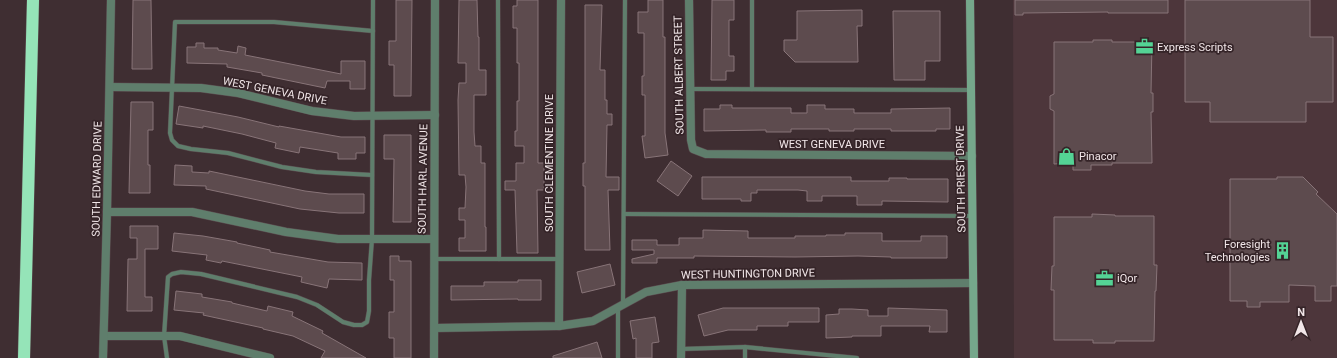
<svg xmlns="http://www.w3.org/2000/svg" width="1337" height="358" font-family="Roboto,sans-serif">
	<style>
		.built { fill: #4d363b }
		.building { fill: #5d4b4e; stroke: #887478 }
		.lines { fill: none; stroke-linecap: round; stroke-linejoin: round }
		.lane-casing { stroke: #5b4b4f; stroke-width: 5 }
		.street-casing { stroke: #5b4b4f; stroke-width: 9 }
		.secondary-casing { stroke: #5b4b4f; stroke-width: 9 }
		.highway-casing { stroke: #5b4b4f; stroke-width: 13 }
		.lane { stroke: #5f7e6c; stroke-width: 4 }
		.street { stroke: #5f7e6c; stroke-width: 8 }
		.secondary { stroke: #75a78b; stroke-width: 8 }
		.highway { stroke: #95e4b8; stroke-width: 12 }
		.labels { text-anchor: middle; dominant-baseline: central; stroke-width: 3.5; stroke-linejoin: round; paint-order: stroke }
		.poi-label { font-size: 11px; fill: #f1e6e8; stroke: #352428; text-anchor: start }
		.street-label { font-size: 11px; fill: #f1e6e8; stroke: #352428 }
	</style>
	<rect width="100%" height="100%" fill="#3f2e32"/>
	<!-- built -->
	<path class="built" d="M1013,0h324v358h-323z"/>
	<!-- building -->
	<g class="building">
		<path d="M133,0h18l1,69h-20z"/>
		<path d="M396,0h16l-1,96h-17v-31h-5v-24h7z"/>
		<path d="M459,0h18l1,37h1v33h7v25h-12v37l1,14h6v17h4v64h1v24h-27v-13h6v-18h-6v-12h6l1,-21 -1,-12h-6l-1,-75 1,-17h7v-20h-8z"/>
		<path d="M517,0h21v163h6v27h-7l1,63h-21l-2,-63h-10v-9h11v-18h8v-17h-9v-15h2v-30h2v-38h-2v-35h-4v-22h4z"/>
		<path d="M648,0h15v37h2v96l3,22 -23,3 -3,-22h3v-41h-3v-19h2v-43h-6v-21h10z"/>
		<path d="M712,0h22v20h-5v36h5v15h-8v9h-15z"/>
		<path d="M1015,0h153v13h-60v-1l-85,1v2h-8z"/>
		<path d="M1185,0h125v37h23v65h-27v20h-96v-20h-25z"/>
		<path d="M585,5h17l-2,65h5v30h2v14h5v11h-5l-1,52h13v13h-11l2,60h-25v-64h-2v-23h2z"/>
		<path d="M862,10v16h-5l1,36h-63l-11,-11v-11h13v-29z"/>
		<path d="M893,11h47v50h-15v19h-31z"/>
		<path d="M1093,40h19v2h40l-1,51h2v19h-2l1,51h-40v2h-21v5h-18v-7l-19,1v-53l-4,-2v-13l4,-2v-52h39z"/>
		<path d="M196,43h8v5h14v2l19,3 1,-7 8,2 -1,7 96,19v-13h24v28h-15v-8h-23l-2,7 -63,-13v-2l-35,-6v-3l-40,-1v-16h9z"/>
		<path d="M131,102h22v28h-5v35h2v28h-21z"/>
		<path d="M720,105h12v3h59v5h16v-8h18v4h29v4h37v-4l59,-1v21h-14v2h-45v-2h-37v2h-25v-2h-38v3h-25v-2l-62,1v-22h16z"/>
		<path d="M179,106l59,11 41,10v-1l62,11h24v16h-9v6h-18v-6l-38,-6 -1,6 -24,-5 1,-5 -34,-9 -39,-8v2l-27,-4z"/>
		<path d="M384,135h27v87h-18l1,-63h-10z"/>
		<path d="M671,161l21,15 -14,20 -21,-15z"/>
		<path d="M175,165l17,1v6l17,1v-2l96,20 24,3h35v19h-25l-39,-4 -94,-20v-3l-32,-1z"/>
		<path d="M702,177h149v4h38v-3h18v1h41v23l-66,-1v4h-25v-9h-35v5h-15v-10l-9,-1h-41v3h-6v8h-10v-2h-39z"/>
		<path d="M1277,177h26l15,15 -2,2 21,20v72h-6v15h-16v-15l-26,-1v17h-29v5h-13v-6h-17v-122h47z"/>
		<path d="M1092,214l23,1v1h39v49h3l-1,26h-1l-1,50h-39v2h-22v-3h-39v-50h-3l1,-24h2v-49h38z"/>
		<path d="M130,226h28v23h-13v48h7v14h-25l1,-52h9v-21h-7z"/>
		<path d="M703,230l45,1v7h47v-2h31v-1h19v-2h37v8h39v-5h26v22h-56v-1l-33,-1 -63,1 -101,-1v2h-37v5h-25v-4l22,-5v-4h-22v-10h25v5h22v-7h24z"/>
		<path d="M174,233l29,3 34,6v1l33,7v2l58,10 34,1v17l-33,-1 -2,9 -26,-6 1,-5 -80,-16 -1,2 -15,-3 1,-5 -35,-4z"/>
		<path d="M390,256h9v5h12v97h-17v-20h-5v-26h5v-32h-4z"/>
		<path d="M610,264l5,21 -33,8 -5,-21z"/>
		<path d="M518,280h23v20h-23v-1l-67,1v-14h33v-4h34z"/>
		<path d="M176,291l26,3v3l30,5v1l35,8 1,-5 25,6 -1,4 31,15 -1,2 44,25h-45l4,-7 -32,-15 -30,-7v-1l-60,-13 1,-2 -30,-3z"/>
		<path d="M723,308h96v14h-31v4h-31v4h-29l-24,6 -6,-21z"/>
		<path d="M888,308l59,2v22h-18l1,-6h-49v10h-29v1l-26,1v-23l13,-1v-5h13l16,1v6h20z"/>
		<path d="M655,317l4,25 -7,1v15h-16v-20l-3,1 -3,-18z"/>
		<path d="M597,342l5,16h-49v-2z"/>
	</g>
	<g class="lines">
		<defs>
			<g id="lane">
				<path d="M498,0l1,259"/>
				<path d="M752,0v89"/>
				<path d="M690,89l281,1"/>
				<path d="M372,175l-56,-3 -34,-5 -54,-14 -37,-4 -13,-3 -6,-6 -2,-7 5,-111h99l99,9"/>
				<path d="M624,214l349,2"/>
				<path d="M434,259h126"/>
				<path d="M623,304l2,-304"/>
				<path d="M618,307v51"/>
				<path d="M681,349l64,-2 112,11"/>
				<path d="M167,358l-3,-22 4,-59 4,-3 9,-2 20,2 96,23 20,8 26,17 11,3h8l5,-3 2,-11v-31l3,-41 1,-239"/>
				<path d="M745,358v-11"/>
			</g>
			<g id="street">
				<path d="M689,0l2,140 2,9 13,5 266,2"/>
				<path d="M110,87l91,1 37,5 74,18 42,5 81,-1"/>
				<path d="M107,212h85l94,20 52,7h96"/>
				<path d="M559,326l2,-326"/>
				<path d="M435,328l124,-2 34,-5 53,-29 36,-7 291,-2"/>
				<path d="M104,336h76l90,22"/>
				<path d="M103,358l4,-146 4,-212"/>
				<path d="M434,358l1,-358"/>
				<path d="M681,358l1,-73"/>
			</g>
			<path id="secondary" d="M970,0l4,358"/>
			<path id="highway" d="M24,358l9,-358"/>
		</defs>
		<!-- lane casing -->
		<use href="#lane" class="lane-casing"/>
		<!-- street casing -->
		<use href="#street" class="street-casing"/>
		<!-- secondary casing -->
		<use href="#secondary" class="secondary-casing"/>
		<!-- highway casing -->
		<use href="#highway" class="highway-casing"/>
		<!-- lane -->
		<use href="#lane" class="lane"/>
		<!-- street -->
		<use href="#street" class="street"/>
		<!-- secondary -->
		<use href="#secondary" class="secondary"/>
		<!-- highway -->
		<use href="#highway" class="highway"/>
	</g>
	<!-- icons -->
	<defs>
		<symbol id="office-bare" viewBox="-9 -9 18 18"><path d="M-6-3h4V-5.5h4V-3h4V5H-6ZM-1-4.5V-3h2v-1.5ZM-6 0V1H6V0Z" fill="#54d395" stroke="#352428" stroke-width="2.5" paint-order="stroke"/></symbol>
		<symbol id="shop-bare" viewBox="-9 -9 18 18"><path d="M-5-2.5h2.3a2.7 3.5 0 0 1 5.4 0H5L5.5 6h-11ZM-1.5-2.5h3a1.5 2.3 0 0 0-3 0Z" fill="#54d395" stroke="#352428" stroke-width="2.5" paint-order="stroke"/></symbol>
		<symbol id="building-bare" viewBox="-9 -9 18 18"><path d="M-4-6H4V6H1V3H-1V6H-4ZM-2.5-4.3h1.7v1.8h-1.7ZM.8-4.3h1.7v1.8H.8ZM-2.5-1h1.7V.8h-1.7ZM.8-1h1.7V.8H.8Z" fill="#54d395" stroke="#352428" stroke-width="2.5" paint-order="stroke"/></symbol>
	</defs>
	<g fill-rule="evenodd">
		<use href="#office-bare" x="1132" y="34" width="25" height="25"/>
		<use href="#shop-bare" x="1054" y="144" width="25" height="25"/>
		<use href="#building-bare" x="1270" y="238" width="25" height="25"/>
		<use href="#office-bare" x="1092" y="266" width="25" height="25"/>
	</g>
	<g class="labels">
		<!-- poi labels -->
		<g class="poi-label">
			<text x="1157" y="47">Express Scripts</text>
			<text x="1079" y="156">Pinacor</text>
			<text x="1270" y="244" text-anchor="end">Foresight<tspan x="1270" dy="13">Technologies</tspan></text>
			<text x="1117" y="278">iQor</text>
		</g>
		<!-- street labels -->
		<g class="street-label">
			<text transform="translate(679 75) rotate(-91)">SOUTH ALBERT STREET</text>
			<text transform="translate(275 91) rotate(11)">WEST GENEVA DRIVE</text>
			<text x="832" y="144">WEST GENEVA DRIVE</text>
			<text transform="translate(549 163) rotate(-90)">SOUTH CLEMENTINE DRIVE</text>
			<text transform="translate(97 179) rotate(-89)">SOUTH EDWARD DRIVE</text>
			<text transform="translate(423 179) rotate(-89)">SOUTH HARL AVENUE</text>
			<text transform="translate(961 179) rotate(-91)">SOUTH PRIEST DRIVE</text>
			<text transform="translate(748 274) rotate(-1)">WEST HUNTINGTON DRIVE</text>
		</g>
	</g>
	<!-- north arrow -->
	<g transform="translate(1301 322)" stroke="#352428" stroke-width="3" paint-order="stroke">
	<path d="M0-3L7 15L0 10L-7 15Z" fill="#f1e6e8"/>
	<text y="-6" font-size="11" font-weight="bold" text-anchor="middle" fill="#f1e6e8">N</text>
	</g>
</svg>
